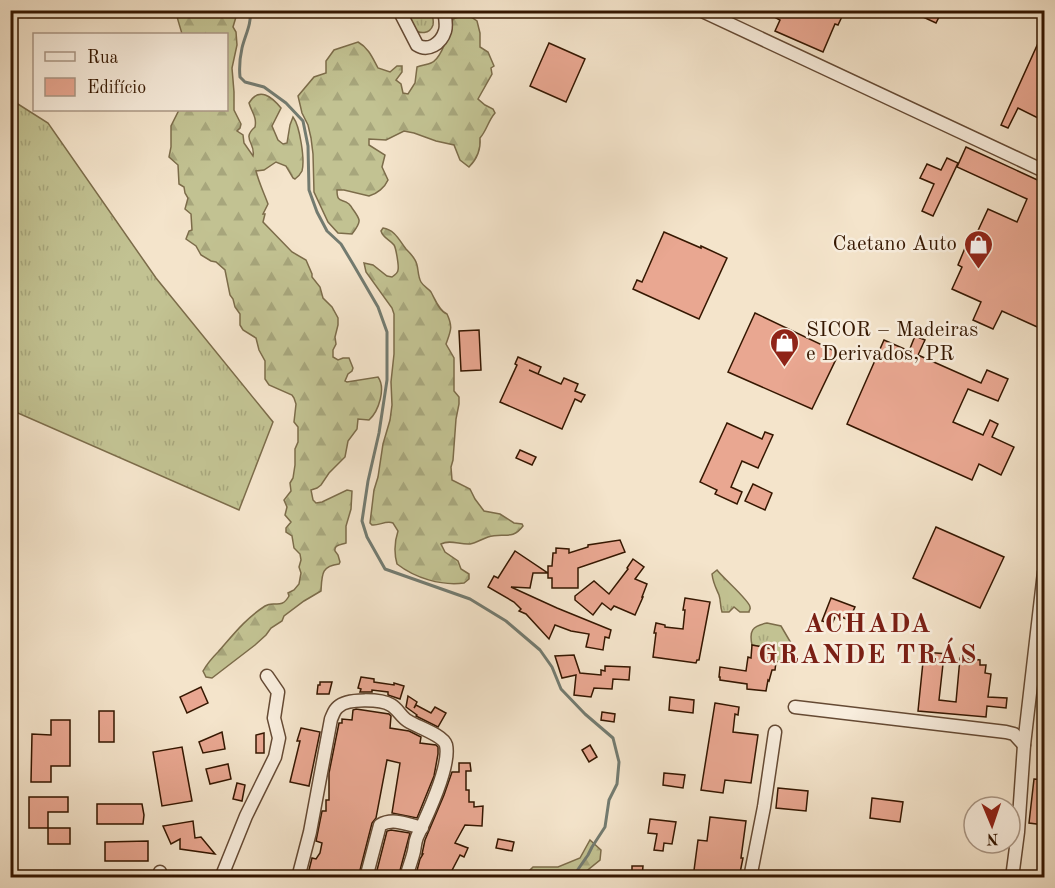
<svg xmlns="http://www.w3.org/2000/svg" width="1055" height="888" font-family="'Old Standard TT',serif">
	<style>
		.grass { fill: url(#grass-tufts); stroke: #7c6c4a; stroke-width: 1.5 }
		.forest { fill: url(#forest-firs); stroke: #7c6c4a; stroke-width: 1.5 }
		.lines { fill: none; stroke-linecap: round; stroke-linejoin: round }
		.stream { stroke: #737b70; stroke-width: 3 }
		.building { fill: #e9a791; stroke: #351701; stroke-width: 1.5 }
		.minor-casing { stroke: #654a34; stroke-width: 15 }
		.minor { stroke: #f8eddd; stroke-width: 12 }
		.labels { text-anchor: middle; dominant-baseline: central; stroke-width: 5; stroke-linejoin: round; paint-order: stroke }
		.poi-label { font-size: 21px; fill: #351701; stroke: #f8eddd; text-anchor: end }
		.district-label { font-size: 27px; font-weight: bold; letter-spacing: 1.5px; fill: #7a1f14; stroke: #f8eddd }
	</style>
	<defs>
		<pattern id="grass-tufts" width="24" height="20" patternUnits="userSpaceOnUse" patternTransform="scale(1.5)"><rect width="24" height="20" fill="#c2c292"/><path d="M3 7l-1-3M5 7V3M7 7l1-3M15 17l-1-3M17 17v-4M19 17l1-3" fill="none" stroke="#a7a67c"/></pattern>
		<pattern id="forest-firs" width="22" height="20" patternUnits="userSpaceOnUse" patternTransform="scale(1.5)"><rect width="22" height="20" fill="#c2c292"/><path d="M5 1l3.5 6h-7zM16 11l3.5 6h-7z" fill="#a7a67c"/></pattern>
	</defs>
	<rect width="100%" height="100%" fill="#f4e4cb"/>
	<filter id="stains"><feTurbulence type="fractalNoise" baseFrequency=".00333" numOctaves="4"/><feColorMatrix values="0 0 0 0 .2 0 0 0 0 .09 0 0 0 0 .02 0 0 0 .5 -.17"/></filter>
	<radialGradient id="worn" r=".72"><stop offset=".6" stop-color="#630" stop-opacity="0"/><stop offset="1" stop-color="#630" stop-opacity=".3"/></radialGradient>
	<!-- grass -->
	<g class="grass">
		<path d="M407,11h24c1,3 3,10 2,14 -3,9 -14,10 -19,3 -5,-5 -4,-12 -7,-17z"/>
		<path d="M10,99l38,24 108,155 117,144 -34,88 -228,-100z"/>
		<path d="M717,570c6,8 33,31 33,37 1,2 -1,3 -1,5h-9l-6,-5 -5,5h-7c-2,-6 -1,-11 -3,-17 -3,-7 -6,-12 -7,-21z"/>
		<path d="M767,623l14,3 10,17 -2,20 -19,-2 3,-4 1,-8 -22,-4c-3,-14 0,-19 15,-22z"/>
	</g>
	<!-- forest -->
	<g class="forest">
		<path d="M176,11h67l-2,5 -5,1 -3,10 3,5 1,13 -5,23 2,24v18l7,14 -1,4 -3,3 6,4 1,8 9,13c3,-13 -12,-17 2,-29 2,-10 -3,-14 -6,-24 10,-17 23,-6 32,5l-9,18 6,14 5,4 4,-1 3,-18 3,-8c7,9 12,43 9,54 -2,4 -3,5 -7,8l-2,-1 -7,-12 -10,-4 -12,8 -8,1c3,12 8,22 12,33l-5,10h2l-2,8 29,30 14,8 6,14v3l8,10 3,11 9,9 6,11v7l-3,12 1,7 -3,6v7l5,3 5,-2h6l4,10 -1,3 -4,3 -3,7 2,1 31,-5c8,11 1,34 -9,43l-11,-1 -1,10 -9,12 -3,16 -16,16 -8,12 -4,3 -6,2 2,10 3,3 6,-1 25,-12 5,1 -1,18 -5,17v17c-6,2 -12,2 -11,8l3,4 2,7 -1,2c-18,2 -17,11 -18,27l-17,10 -20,15 -2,5 -11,7 -5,7 -11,10 -43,33 -6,-1 -3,-6c4,-7 9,-13 15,-19 15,-17 27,-33 47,-46 9,-6 16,4 24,-10l-1,-3 6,-3 5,-6 2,-11 -2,-6 2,-7 -1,-6 -6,-6 -2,-12 -6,-4v-4l5,-6 -6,-7 2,-8 -3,-7 7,-9 -1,-8 3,-5 2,-13v-16l3,-7v-15l-4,-5 2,-18 -2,-6 -2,-3 -23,-10 -4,-6v-18l-6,-11 -3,-12 -13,-8 -3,-5v-11l-5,-7 -2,-8 -3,-4 -5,-25 -9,-8 -5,-1 -10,-6 -5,-9 -10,-7 3,-8 3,-1 -1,-16 -6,-5 3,-11 -3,-5 -1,-6 -5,-3 -1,-19 -9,-8 2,-10v-21l8,-16h47v-76h-44c-2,-8 -5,-15 -6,-23z"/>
		<path d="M464,15h4l9,6 3,12v14l8,5 6,14 -3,2 1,6 -14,25 7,6 8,4 2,4c-7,8 -8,17 -15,25 1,12 -3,21 -11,29l-9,-7 -6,-15 -18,-4 -22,-8 -10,-2 -18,9 -17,-1v6l16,10 -3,12 6,13c-3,7 -11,14 -19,16l-25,-6h-7c0,14 5,8 12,14 1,1 2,2 3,4 9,12 10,13 0,26l-14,-1 -10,-11 -14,-30 -1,-38 -2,-16 -3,-13 -6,-12 -4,-17 16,-19 12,-4v-12l8,-11 24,-8c11,6 15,17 20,26l12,4 7,-6h5v6l-6,8 5,4 2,9 5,1 7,-11 2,-16c5,-2 10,-2 14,-4 11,-4 19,-33 22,-44z"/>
		<path d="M383,228c12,2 16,12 23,21 3,3 7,7 9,11 4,6 2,15 6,22 3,5 7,6 10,10 4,7 8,19 16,22 6,13 4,16 -1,30l8,14v33l5,6v7l-3,15 -3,41 -2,7 1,13 18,9 5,10 9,12 16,3 14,9 8,1 1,2c-11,15 -20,6 -35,11 -6,2 -12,6 -18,7 -10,1 -20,-5 -29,0l4,8 13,9 3,8 8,5v5l-5,4c-23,3 -49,-5 -67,-19 -3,-11 -3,-21 1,-33l-5,-8c-7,-3 -14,3 -21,2l-2,-2 4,-33 4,-13 5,-33 7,-24 2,-15 -1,-23 3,-28v-40l-2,-6 -26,-36 -2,-9 9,2 14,11 5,1c3,-2 6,-4 6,-7 1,-4 -2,-22 -4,-25 -5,-6 -11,-7 -13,-14z"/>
		<path d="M590,840l11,10 -1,10 -21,17h-56l10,-10h25l22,-9z"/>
	</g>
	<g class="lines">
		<!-- stream -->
		<path class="stream" d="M250,10c2,14 -5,25 -8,38 -2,9 -3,19 -2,29l5,5 19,5 22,16 17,18 5,25 1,44 8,22 10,19 14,13 12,20 25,43 9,25v48l-8,53 -11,48 -6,40 5,16 18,32 85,30 36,22 34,29 12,17 9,22 24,25 28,24 6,24 -2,22 -8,16 -4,27 -13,20 -4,8 -16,23"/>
	</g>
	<!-- building -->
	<g class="building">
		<path d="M761,10h84l-7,15 -3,-1 -12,28 -48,-21 5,-11z"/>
		<path d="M908,10h22l10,5 -4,8z"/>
		<path d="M1044,30v91l-26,-13 -10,20 -7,-3z"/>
		<path d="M549,43l36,16 -19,43 -36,-16z"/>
		<path d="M966,147l78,36v147l-42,-19 -9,18 -20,-9 8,-18 -29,-13 10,-22 -4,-2 7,-17 4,2 19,-41 29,13 10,-23 -70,-32z"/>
		<path d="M947,158l11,5 -25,53 -11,-5 12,-27 -14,-6 7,-14 14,6z"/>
		<path d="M664,232l37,16v-2l26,12 -28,61 -66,-30 4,-9 5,2z"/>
		<path d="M755,313l84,40 -27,56 -84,-37z"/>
		<path d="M479,330l2,40 -20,1 -2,-40z"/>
		<path d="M915,336l10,4 -7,15 63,28 6,-13 21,9 -10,22 -30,-12 -15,33 30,13 7,-15 8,4 -6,13 22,10 -13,28 -22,-11 -7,16 -125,-56 37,-84 25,11z"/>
		<path d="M518,357l23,10 -3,7 -9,-4 32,14 3,-6 14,6 -3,7 10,4 -4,7 -6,-3 -13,30 -62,-27 17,-37 -2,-1z"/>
		<path d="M727,423l35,16 3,-7 8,3 -15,33 -16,-7 -11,26 11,5 -5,12 -22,-10 2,-4 -17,-8z"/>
		<path d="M520,450l16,7 -4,8 -16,-7z"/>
		<path d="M753,484l19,9 -7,17 -20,-9z"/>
		<path d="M936,527l68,30 -24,51 -67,-30z"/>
		<path d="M620,540l5,12 -47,16v20h-26v-10h-4v-5h-15l-3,15 -19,-1 46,21 54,22 -2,8 -4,-1 -2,13 -17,-3 3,-13 -18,-3 -16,-6 -6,14 -23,-25 -7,-3 2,-2 -7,-7 -26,-15 6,-11 4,2 17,-27 33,22v-7h4l1,-13h3v-5l13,1v4l19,-6v-2z"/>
		<path d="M633,559l11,8 -9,12 12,5 -5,13h1l-8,18 -21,-9 -3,4 -9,-7 -9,12 -18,-15v-4l19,-15 15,13 19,-25 -1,-1z"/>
		<path d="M685,598l25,4 -11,58h-2l-1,3 -43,-6 3,-24h-2l2,-10 9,2v2l18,2 2,-19h-2z"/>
		<path d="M831,598l24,9 -6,13 -13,-5 -4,9 -10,-3z"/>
		<path d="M752,645l22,4 -2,12 4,1 -1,8h-3l-3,11 -1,-1 -2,11 -19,-2v-5l-27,-4v-3h-1l1,-10 26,4 2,-14 3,1z"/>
		<path d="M924,652l24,2 -1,10h-4l-4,36 17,2 4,-44 20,2v5h6l-1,8 6,1 -3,23 19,1 -1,10 -19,-2 -1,11 -68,-6z"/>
		<path d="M574,655l6,18 21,2v-5l4,1v-5l25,1 -1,13 -16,-1 -1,10 -18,-1 -3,9 -17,-2 2,-20 -14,3 -7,-22z"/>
		<path d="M361,677l13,2v3l20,3v-2l10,3 -4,13 -12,-4v-3l-16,-2v2h-12l1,-3 -3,-1z"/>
		<path d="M320,682h12l-3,12h-12l1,-9h2z"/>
		<path d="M201,687l7,16 -21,10 -7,-16z"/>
		<path d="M408,696l9,6 -3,6 2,-3 15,8 4,-6 11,6 -8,14 -22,-11 1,-1 -11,-8z"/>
		<path d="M670,697l24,3 -1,13 -24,-3z"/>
		<path d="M715,703l24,4 -1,8 -3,-1 -2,18 25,3 -7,48 -26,-3 -2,13 -22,-3z"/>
		<path d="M356,709l33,5 2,2 -1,12 19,3 12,6 -1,6 16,2 2,2v7l-4,22 -17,42 -25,-5 8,-50 -13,-3 -11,58 -4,5 -14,55h-51l5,-20 4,1 4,-6 2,-10 -6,-2 6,-30h4v-11h3v-27l10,-50h3v-4l10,1 1,-10z"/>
		<rect x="99" y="711" width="15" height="31"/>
		<path d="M602,712l13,2 -1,8 -13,-2z"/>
		<path d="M51,720h19v46h-19v16h-20l1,-48 19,1z"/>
		<path d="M301,728l19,4 -11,54 -19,-4 10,-41h-3z"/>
		<path d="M222,732l3,17 -22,4 -4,-11z"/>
		<path d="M264,733v20h-8v-18z"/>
		<path d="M590,745l7,12 -8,5 -7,-12z"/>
		<path d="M182,747l10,54 -30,5 -9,-54z"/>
		<path d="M459,763h11l1,8h-5v19h3v12h5v5l9,-1 -1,20 -17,-1 -10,18 13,5 -4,9 -4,-2 -12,23h-33l5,-19 3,-5h-1l3,-14 19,-45 8,-23h7z"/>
		<path d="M228,764l3,15 -21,5 -4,-15z"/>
		<path d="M664,773l21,2 -2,13 -20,-3z"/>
		<path d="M1034,779l10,1v45l-15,-2z"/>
		<path d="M237,783l8,2 -3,16 -9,-2z"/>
		<path d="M778,788l30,3 -2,20 -30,-3z"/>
		<path d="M29,797h39v15h-20v16h-19z"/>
		<path d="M872,798l31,4 -3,20 -30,-4z"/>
		<path d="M97,804h45l2,11 -1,9h-46z"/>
		<path d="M710,817l36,4 -5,37h2l-4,20h-46l5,-38 9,1z"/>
		<path d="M650,819l26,3 -4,22 -8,-1 -1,8 -9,-1 3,-16 -9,-1z"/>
		<path d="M193,821l2,17 6,-1 14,17 -35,-5v-10l-9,5 -8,-18z"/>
		<rect x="48" y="828" width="22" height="16"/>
		<path d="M391,830l19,3 -12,45h-23l12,-47z"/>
		<path d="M498,839l16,3 -2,9 -16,-3z"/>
		<path d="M148,841v20h-43v-19z"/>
		<path d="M632,866h11l-1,12h-10z"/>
	</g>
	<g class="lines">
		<defs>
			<g id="minor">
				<path d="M399,10l18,35c11,7 24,-1 28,-14 2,-6 0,-14 -1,-21"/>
				<path d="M700,10l344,161"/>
				<path d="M795,707l211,25 8,2 10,11"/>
				<path d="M160,872v6"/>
				<path d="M221,878l25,-62 29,-59 4,-19 -5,-20 4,-26 -11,-16"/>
				<path d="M298,878l12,-46 21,-113c2,-4 3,-9 7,-12 9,-9 43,-8 53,-2 7,4 10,12 17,16 9,6 35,14 38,24 5,21 -20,73 -29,92 -2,5 -2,9 -3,14 -2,9 -6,18 -8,27"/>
				<path d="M366,878l14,-53c13,-8 29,0 42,3"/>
				<path d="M750,878l14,-71 11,-75"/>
				<path d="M1012,878l6,-46 6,-87 20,-173"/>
			</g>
		</defs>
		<!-- minor casing -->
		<use href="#minor" class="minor-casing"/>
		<!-- minor -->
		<use href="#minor" class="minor"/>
	</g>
	<!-- icons -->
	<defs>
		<symbol id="shop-pin" viewBox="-11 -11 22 30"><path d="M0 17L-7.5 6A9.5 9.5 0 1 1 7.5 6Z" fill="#8f2418" stroke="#f8eddd"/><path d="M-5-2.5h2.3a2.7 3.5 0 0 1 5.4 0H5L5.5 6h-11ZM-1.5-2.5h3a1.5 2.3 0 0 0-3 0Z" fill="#fff"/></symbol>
	</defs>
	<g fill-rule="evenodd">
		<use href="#shop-pin" x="962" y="228" width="33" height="45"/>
		<use href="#shop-pin" x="768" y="326" width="33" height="45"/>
	</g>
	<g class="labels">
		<!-- poi labels -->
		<g class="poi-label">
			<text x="957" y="244">Caetano Auto</text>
			<text x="806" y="330" text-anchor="start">SICOR – Madeiras<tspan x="806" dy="24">e Derivados, PR</tspan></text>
		</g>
		<!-- district labels -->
		<g class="district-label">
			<text x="868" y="624">ACHADA<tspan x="868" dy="31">GRANDE TRÁS</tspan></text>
		</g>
	</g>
	<!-- margin -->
	<rect width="1055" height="888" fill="none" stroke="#f4e4cb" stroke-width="36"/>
	<rect x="12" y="12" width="1031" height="864" fill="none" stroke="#351701" stroke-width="3"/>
	<rect x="18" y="18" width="1019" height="852" fill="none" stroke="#351701" stroke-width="1.5"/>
	<!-- legend -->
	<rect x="33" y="33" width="195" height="78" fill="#f8eddd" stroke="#aa9785" stroke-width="1.5"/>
	<rect x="45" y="52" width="30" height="9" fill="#f8eddd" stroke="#aa9785" stroke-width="1.5"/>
	<text x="87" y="63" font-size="18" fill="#351701">Rua</text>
	<rect x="45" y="78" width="30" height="18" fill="#e9a791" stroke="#aa9785" stroke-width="1.5"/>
	<text x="87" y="93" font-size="18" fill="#351701">Edifício</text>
	<!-- north arrow -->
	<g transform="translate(992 825) rotate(178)"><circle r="28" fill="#f8eddd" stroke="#aa9785" stroke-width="1.5"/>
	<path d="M0-4.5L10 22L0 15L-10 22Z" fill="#8f2418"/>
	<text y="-9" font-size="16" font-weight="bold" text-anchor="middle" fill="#351701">N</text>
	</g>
	<rect width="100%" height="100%" filter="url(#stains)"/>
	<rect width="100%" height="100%" fill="url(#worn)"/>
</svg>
